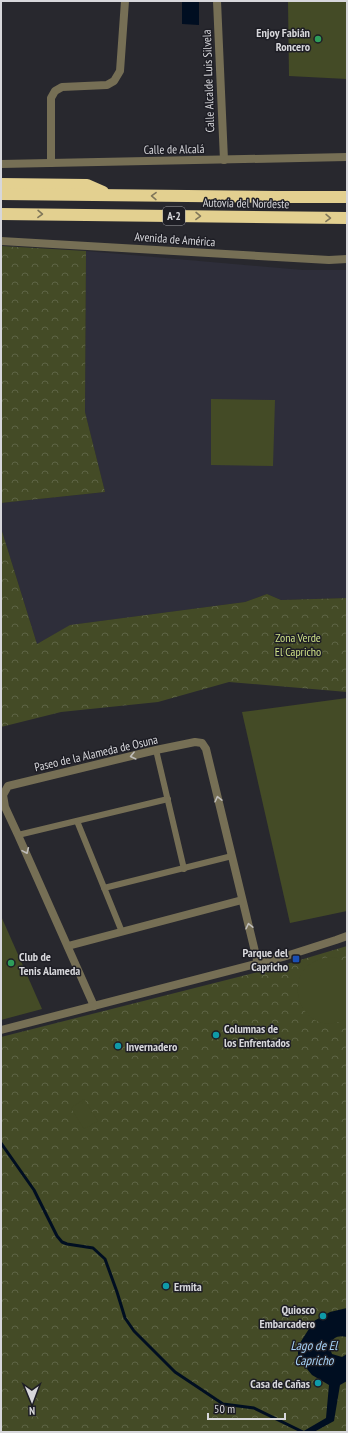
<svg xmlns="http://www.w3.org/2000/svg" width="348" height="1433" font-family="'PT Sans Narrow',sans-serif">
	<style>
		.built { fill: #2e2e3a }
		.forest { fill: url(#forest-crowns) }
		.garden { fill: #444b26 }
		.water { fill: #000e21 }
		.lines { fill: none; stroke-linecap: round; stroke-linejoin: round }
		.stream { stroke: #000e21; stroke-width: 3 }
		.pedestrian { stroke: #766f55; stroke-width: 6 }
		.minor { stroke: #766f55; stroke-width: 8 }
		.motorway { stroke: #e3d090; stroke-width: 12 }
		.oneway { stroke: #80775a }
		.oneway2 { stroke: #bfbdba }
		.leisure-dot { fill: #2e9e5b; stroke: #1e1e25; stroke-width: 1.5 }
		.transit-dot { fill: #1a4fb4; stroke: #1e1e25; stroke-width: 1.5 }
		.culture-dot { fill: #0f9aa8; stroke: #1e1e25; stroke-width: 1.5 }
		.labels { text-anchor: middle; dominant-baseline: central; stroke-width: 3; stroke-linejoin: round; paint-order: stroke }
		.shield { fill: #1e1e25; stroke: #a0a0a4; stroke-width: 1 }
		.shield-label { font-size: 11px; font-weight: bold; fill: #d7d7db }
		.poi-label { font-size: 12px; font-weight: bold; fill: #d7d7db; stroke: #1e1e25; text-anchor: end }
		.street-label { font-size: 12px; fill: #d7d7db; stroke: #1e1e25 }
		.park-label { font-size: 12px; fill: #cde086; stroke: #1e1e25 }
		.water-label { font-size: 13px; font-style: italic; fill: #a7d3f8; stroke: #1e1e25 }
	</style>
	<defs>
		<pattern id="forest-crowns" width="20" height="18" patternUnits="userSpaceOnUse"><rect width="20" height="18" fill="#444b26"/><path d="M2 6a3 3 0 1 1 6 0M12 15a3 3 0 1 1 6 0" fill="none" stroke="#5e6445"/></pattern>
	</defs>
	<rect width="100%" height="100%" fill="#28282e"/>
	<!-- built -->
	<path class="built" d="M86,251l217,19h44v328l-66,2 -14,-6 -22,8 -174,23 -34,19 -36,-116v-25l104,-11 -20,-80z"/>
	<!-- forest -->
	<g class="forest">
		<path d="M1,246l85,5 -1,161 20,80 -104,11z"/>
		<path d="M1,528l36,116 33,-19 175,-23 22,-8 14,6 66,-2v94l-118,-10 -71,20 -97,10 -60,15z"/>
		<path d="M347,946v486h-346v-395l269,-68z"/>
	</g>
	<!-- garden -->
	<g class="garden">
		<path d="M288,1h59v78l-58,-3z"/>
		<path d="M211,399l64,1 -2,66 -62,-1z"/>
		<path d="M347,698v213l-57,12 -48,-211z"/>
		<path d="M1,916l41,93 -41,11z"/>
		<path d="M330,957l7,1 10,5v55c-46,27 -75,-54 -17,-61z"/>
		<path d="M84,1099l14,22 -14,8 -13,-21z"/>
	</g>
	<!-- water -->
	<g class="water">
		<path d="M182,1h17v24l-17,-1z"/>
		<path d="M347,1308v29c-9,-2 -14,0 -18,9l3,8 10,3 5,-3v27l-7,4 -6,36 -20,11h-12l24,-14 3,-33 -17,-10 -14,-17v-12l16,-25 16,-9z"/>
	</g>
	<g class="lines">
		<!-- stream -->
		<path class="stream" d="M1,1143l33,47 23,46 5,6 5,2 26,4 12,11 12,33 8,26 9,13 41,41 48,32 31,4 49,24"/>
		<!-- pedestrian -->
		<g class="pedestrian">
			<path d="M156,750l28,119"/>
			<path d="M77,821l45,111"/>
			<path d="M18,835l150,-36"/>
			<path d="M104,888l128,-32"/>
		</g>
		<!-- minor -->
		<g class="minor">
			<path d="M217,1l7,159"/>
			<path d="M51,163v-65l4,-7 7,-4 45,-2 7,-4 6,-10 5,-70"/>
			<path d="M1,164l346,-7"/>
			<path d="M1,241l328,19 18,-1"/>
			<path d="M68,946l174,-46"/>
			<path d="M94,1006l-76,-171 -13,-28 -2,-12 5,-9 148,-36 39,-8 7,1 4,6 52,215"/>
			<path d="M1,1030l282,-73 53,-17 11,-4"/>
		</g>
		<!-- motorway -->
		<g class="motorway">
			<path d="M1,184l86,1 16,7"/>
			<path d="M1,194l276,3h70"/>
			<path d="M1,214l346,4"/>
		</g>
	</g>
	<!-- one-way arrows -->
	<defs><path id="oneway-chevron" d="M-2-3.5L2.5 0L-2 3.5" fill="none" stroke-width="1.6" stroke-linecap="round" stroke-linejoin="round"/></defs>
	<g class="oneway">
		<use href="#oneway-chevron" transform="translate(154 196) rotate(-179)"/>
		<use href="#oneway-chevron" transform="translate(40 214) rotate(1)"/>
		<use href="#oneway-chevron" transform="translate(198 216) rotate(1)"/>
		<use href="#oneway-chevron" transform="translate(328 218) rotate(1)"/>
	</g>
	<g class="oneway2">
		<use href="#oneway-chevron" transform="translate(133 756) rotate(166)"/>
		<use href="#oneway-chevron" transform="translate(218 799) rotate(-103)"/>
		<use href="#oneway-chevron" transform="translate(26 851) rotate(66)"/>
		<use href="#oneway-chevron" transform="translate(249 926) rotate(-103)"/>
	</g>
	<!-- markers -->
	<g class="leisure-dot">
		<circle cx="318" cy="39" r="4"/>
		<circle cx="11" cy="963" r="4"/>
	</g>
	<rect class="transit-dot" x="292" y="955" width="8" height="8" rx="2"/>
	<g class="culture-dot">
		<circle cx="216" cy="1035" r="4"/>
		<circle cx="118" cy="1046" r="4"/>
		<circle cx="166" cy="1286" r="4"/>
		<circle cx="323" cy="1316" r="4"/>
		<circle cx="318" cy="1383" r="4"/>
	</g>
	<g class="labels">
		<!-- shield labels -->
		<rect class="shield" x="163" y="207" width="22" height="18" rx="3"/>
		<g class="shield-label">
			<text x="174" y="216">A-2</text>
		</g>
		<!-- poi labels -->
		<g class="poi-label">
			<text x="310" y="32">Enjoy Fabián<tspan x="310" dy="14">Roncero</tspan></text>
			<text x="288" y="952">Parque del<tspan x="288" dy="14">Capricho</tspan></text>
			<text x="19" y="956" text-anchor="start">Club de<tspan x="19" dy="14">Tenis Alameda</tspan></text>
			<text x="224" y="1028" text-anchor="start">Columnas de<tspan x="224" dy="14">los Enfrentados</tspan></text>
			<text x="126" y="1046" text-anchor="start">Invernadero</text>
			<text x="174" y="1286" text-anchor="start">Ermita</text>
			<text x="315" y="1309">Quiosco<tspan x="315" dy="14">Embarcadero</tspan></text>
			<text x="310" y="1383">Casa de Cañas</text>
		</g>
		<!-- street labels -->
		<g class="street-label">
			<text transform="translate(208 81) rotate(-92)">Calle Alcalde Luis Silvela</text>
			<text transform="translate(174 149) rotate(-1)">Calle de Alcalá</text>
			<text transform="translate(246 203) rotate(1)">Autovía del Nordeste</text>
			<text transform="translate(175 239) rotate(4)">Avenida de América</text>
			<text transform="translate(96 753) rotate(-13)">Paseo de la Alameda de Osuna</text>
		</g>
		<!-- park labels -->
		<g class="park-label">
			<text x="298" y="637">Zona Verde<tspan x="298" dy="14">El Capricho</tspan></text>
		</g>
		<!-- water labels -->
		<g class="water-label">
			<text x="314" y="1345">Lago de El<tspan x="314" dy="15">Capricho</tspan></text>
		</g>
	</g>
	<!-- border -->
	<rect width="348" height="1433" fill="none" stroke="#d7d7db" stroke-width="4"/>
	<!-- north arrow -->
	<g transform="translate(32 1401) rotate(179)" stroke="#1e1e25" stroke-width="3" paint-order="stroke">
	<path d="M0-3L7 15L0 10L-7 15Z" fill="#d7d7db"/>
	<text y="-6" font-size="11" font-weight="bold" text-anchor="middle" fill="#d7d7db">N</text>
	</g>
	<!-- scale -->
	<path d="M208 1413v6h77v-6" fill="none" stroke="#d7d7db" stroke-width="2"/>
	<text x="214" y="1413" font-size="12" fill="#d7d7db" stroke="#1e1e25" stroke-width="3" paint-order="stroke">50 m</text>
</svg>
